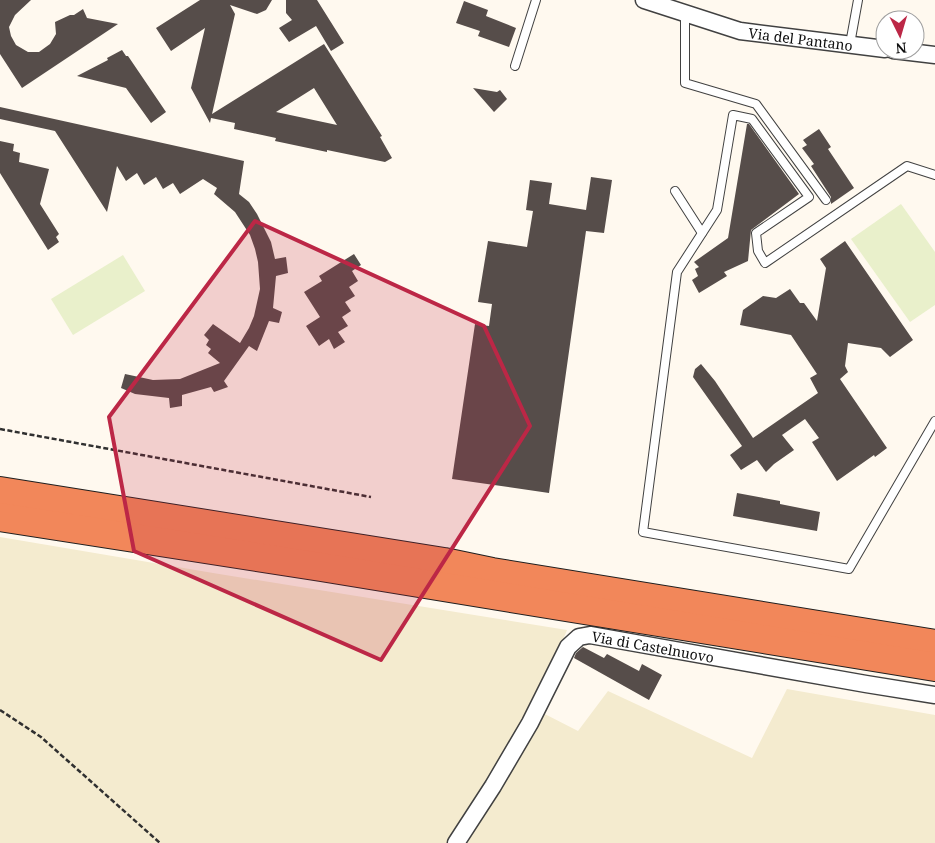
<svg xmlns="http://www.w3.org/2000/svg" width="935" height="843" font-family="'Noto Serif',serif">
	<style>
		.farmland { fill: #f4ebcf }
		.pitch { fill: #e9f0cb }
		.building { fill: #564d4a; fill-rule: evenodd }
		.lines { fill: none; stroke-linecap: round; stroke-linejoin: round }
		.lane-casing { stroke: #414141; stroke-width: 10 }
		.street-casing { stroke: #414141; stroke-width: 19 }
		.highway-casing { stroke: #1f1f1f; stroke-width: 30 }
		.path { stroke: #303030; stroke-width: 2.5; stroke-dasharray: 5 2.5; stroke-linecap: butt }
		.lane { stroke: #fff; stroke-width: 8 }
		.street { stroke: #fff; stroke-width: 16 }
		.highway { stroke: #f2875a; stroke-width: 28 }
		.marked { fill: #bc2746; fill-opacity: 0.2; stroke: #bc2746; stroke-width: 4; stroke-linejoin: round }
		.labels { text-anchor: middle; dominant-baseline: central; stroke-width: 5; stroke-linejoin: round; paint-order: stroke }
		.street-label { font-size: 14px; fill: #0e0e0e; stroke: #fff }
	</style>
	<rect width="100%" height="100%" fill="#fff9ef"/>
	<!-- farmland -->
	<path class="farmland" d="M0,537l213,36 354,57 -32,79 43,22 30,-40 144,67 35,-69 148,26v128h-935z"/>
	<!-- pitch -->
	<g class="pitch">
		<path d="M901,204l34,48v53l-25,17 -59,-83z"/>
		<path d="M123,255l22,36 -72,44 -22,-36z"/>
	</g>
	<!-- building -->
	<g class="building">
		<path d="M0,0h31l-16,15 -6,12 2,9 5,9 12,7h11l11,-8 6,-10 -1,-12 15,-7h4l9,-6 4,9 31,6 -96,64 -22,-34z"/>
		<path d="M200,0h72l-6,10 -9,4 -27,-9 5,9 -23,100 112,-70 58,92 -2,1 12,21 -7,4 -58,-12v2l-52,-11 1,-3 -42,-9 1,-6 -24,-5 -1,5 -19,-35 14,-60 -34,23 -15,-23zM314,88l23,37 -61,-13z"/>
		<path d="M286,0h31l27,43 -13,8 -15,-25 -27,16 -10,-14 13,-8 -6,-7z"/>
		<path d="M464,1l24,9 -2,6 30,12 -7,19 -31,-11 2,-5 -24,-8z"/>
		<path d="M122,50l4,6h2l38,56 -15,11 -25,-35 -49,-12 31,-16 -1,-2z"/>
		<path d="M473,88l24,4 3,-2 7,9 -13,13z"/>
		<path d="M0,107l244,54 -5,33 10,8 8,12 14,28 4,17 11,-2 2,16 -12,3 -3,32 9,4 -3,11 -10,-2 -12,30 -8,-5 -25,35 4,6 -14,5 -3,-5 -29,8v11l-12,2 -1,-10 -34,-4 -14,-6 4,-14 28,6 27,-1 40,-16 -12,-10 3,-4 -5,-4 3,-5 -5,-5 9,-11 27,19 9,-15 5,-12 6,-27 -2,-27 -3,-13 -5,-14 -15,-23 -21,-18 3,-6 -14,-9 -23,15 -7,-11 -10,6 -7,-12 -12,8 -7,-12 -11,8 -9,-15 -10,46 -52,-81 -55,-12z"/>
		<path d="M747,124h2l50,70 -48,36 -3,31 -24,11 3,4 -28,17 -7,-13 6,-4 -3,-7 4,-2 -5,-5 34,-24z"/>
		<path d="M819,129l12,18 -3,2 26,39 -23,16v-7l-20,-31 3,-2 -12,-16 5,-3 -4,-5z"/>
		<path d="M0,141l14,3 -1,7 7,2 -1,9 30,7 -9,35 19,30 -3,3 3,5 -11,8 -48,-77z"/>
		<path d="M591,177l21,3 -8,53 -18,-2 -37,262 -97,-14 23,-155 14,2 3,-22 -14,-2 10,-61 39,6 6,-36 -7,-1 4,-30 22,3 -3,21 37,6z"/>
		<path d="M845,241l68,99 -23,17 -9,-9 -33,-5 -3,23 3,6 -8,7 47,69 -12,9 -1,-2 -37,26 -25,-39 7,-4 -14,-19 -23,16 12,15 -20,14 -8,8 -9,-12 -16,10 -11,-15 12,-9 -49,-69 2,-8 6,-5 14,17 38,57 65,-45 -8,-15 7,-4 -26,-39 -51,-10 3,-15 20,-14 13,2 14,-9 10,14h4l13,18 9,-53 -6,-9z"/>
		<path d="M354,254l7,11 -9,6 6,10 -9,6 6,9 -10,6 6,9 -9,6 6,9 -10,6 7,10 -11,7 -5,-10 -10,7 -13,-20 14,-9 -16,-25 18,-11 -3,-5z"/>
		<path d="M737,493l43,8v3l40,8 -3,19 -84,-15z"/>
		<path d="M583,647l21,11 3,-4 32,17 3,-7 20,11 -13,25 -75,-42 2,-5z"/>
	</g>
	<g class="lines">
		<defs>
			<g id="lane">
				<path d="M685,14v69l71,21 70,96"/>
				<path d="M850,44l8,-44"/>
				<path d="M515,66l21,-66"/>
				<path d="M935,175l-28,-9 -142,97 -7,-12 -2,-18 53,-36 -57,-78 -19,-4 -16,95 -40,62 -34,260 206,37 86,-148"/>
				<path d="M675,191l27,42"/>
			</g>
			<g id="street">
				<path id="s1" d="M644,0l96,31 145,18"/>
				<path d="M893,50l42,5"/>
				<path id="s2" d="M456,843l37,-57 37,-63 38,-76 11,-10 11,-2 276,49 69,11"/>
			</g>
			<g id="highway">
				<path d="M0,491l444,71 48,10 443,72"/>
				<path d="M0,517l321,50 614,100"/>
			</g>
		</defs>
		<!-- lane casing -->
		<use href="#lane" class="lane-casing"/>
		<!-- street casing -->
		<use href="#street" class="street-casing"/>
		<!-- highway casing -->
		<use href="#highway" class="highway-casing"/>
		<!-- path -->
		<g class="path">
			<path d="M0,429l371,68"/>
			<path d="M0,710l41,27 119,106"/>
		</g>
		<!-- lane -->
		<use href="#lane" class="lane"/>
		<!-- street -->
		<use href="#street" class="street"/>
		<!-- highway -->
		<use href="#highway" class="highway"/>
	</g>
	<!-- marked area -->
	<path class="marked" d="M255,221l229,105 46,100 -149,234 -247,-109 -25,-134z"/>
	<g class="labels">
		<!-- street labels -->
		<g class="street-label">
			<text stroke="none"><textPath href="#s1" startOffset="162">Via del Pantano</textPath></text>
			<text stroke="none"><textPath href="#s2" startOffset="316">Via di Castelnuovo</textPath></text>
		</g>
	</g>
	<!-- north arrow -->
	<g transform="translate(900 35) rotate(175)"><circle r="24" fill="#ffffff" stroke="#9f9f9f"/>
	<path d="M0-4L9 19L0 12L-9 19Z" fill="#bc2746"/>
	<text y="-8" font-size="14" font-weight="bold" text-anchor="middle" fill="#0e0e0e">N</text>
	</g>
</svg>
